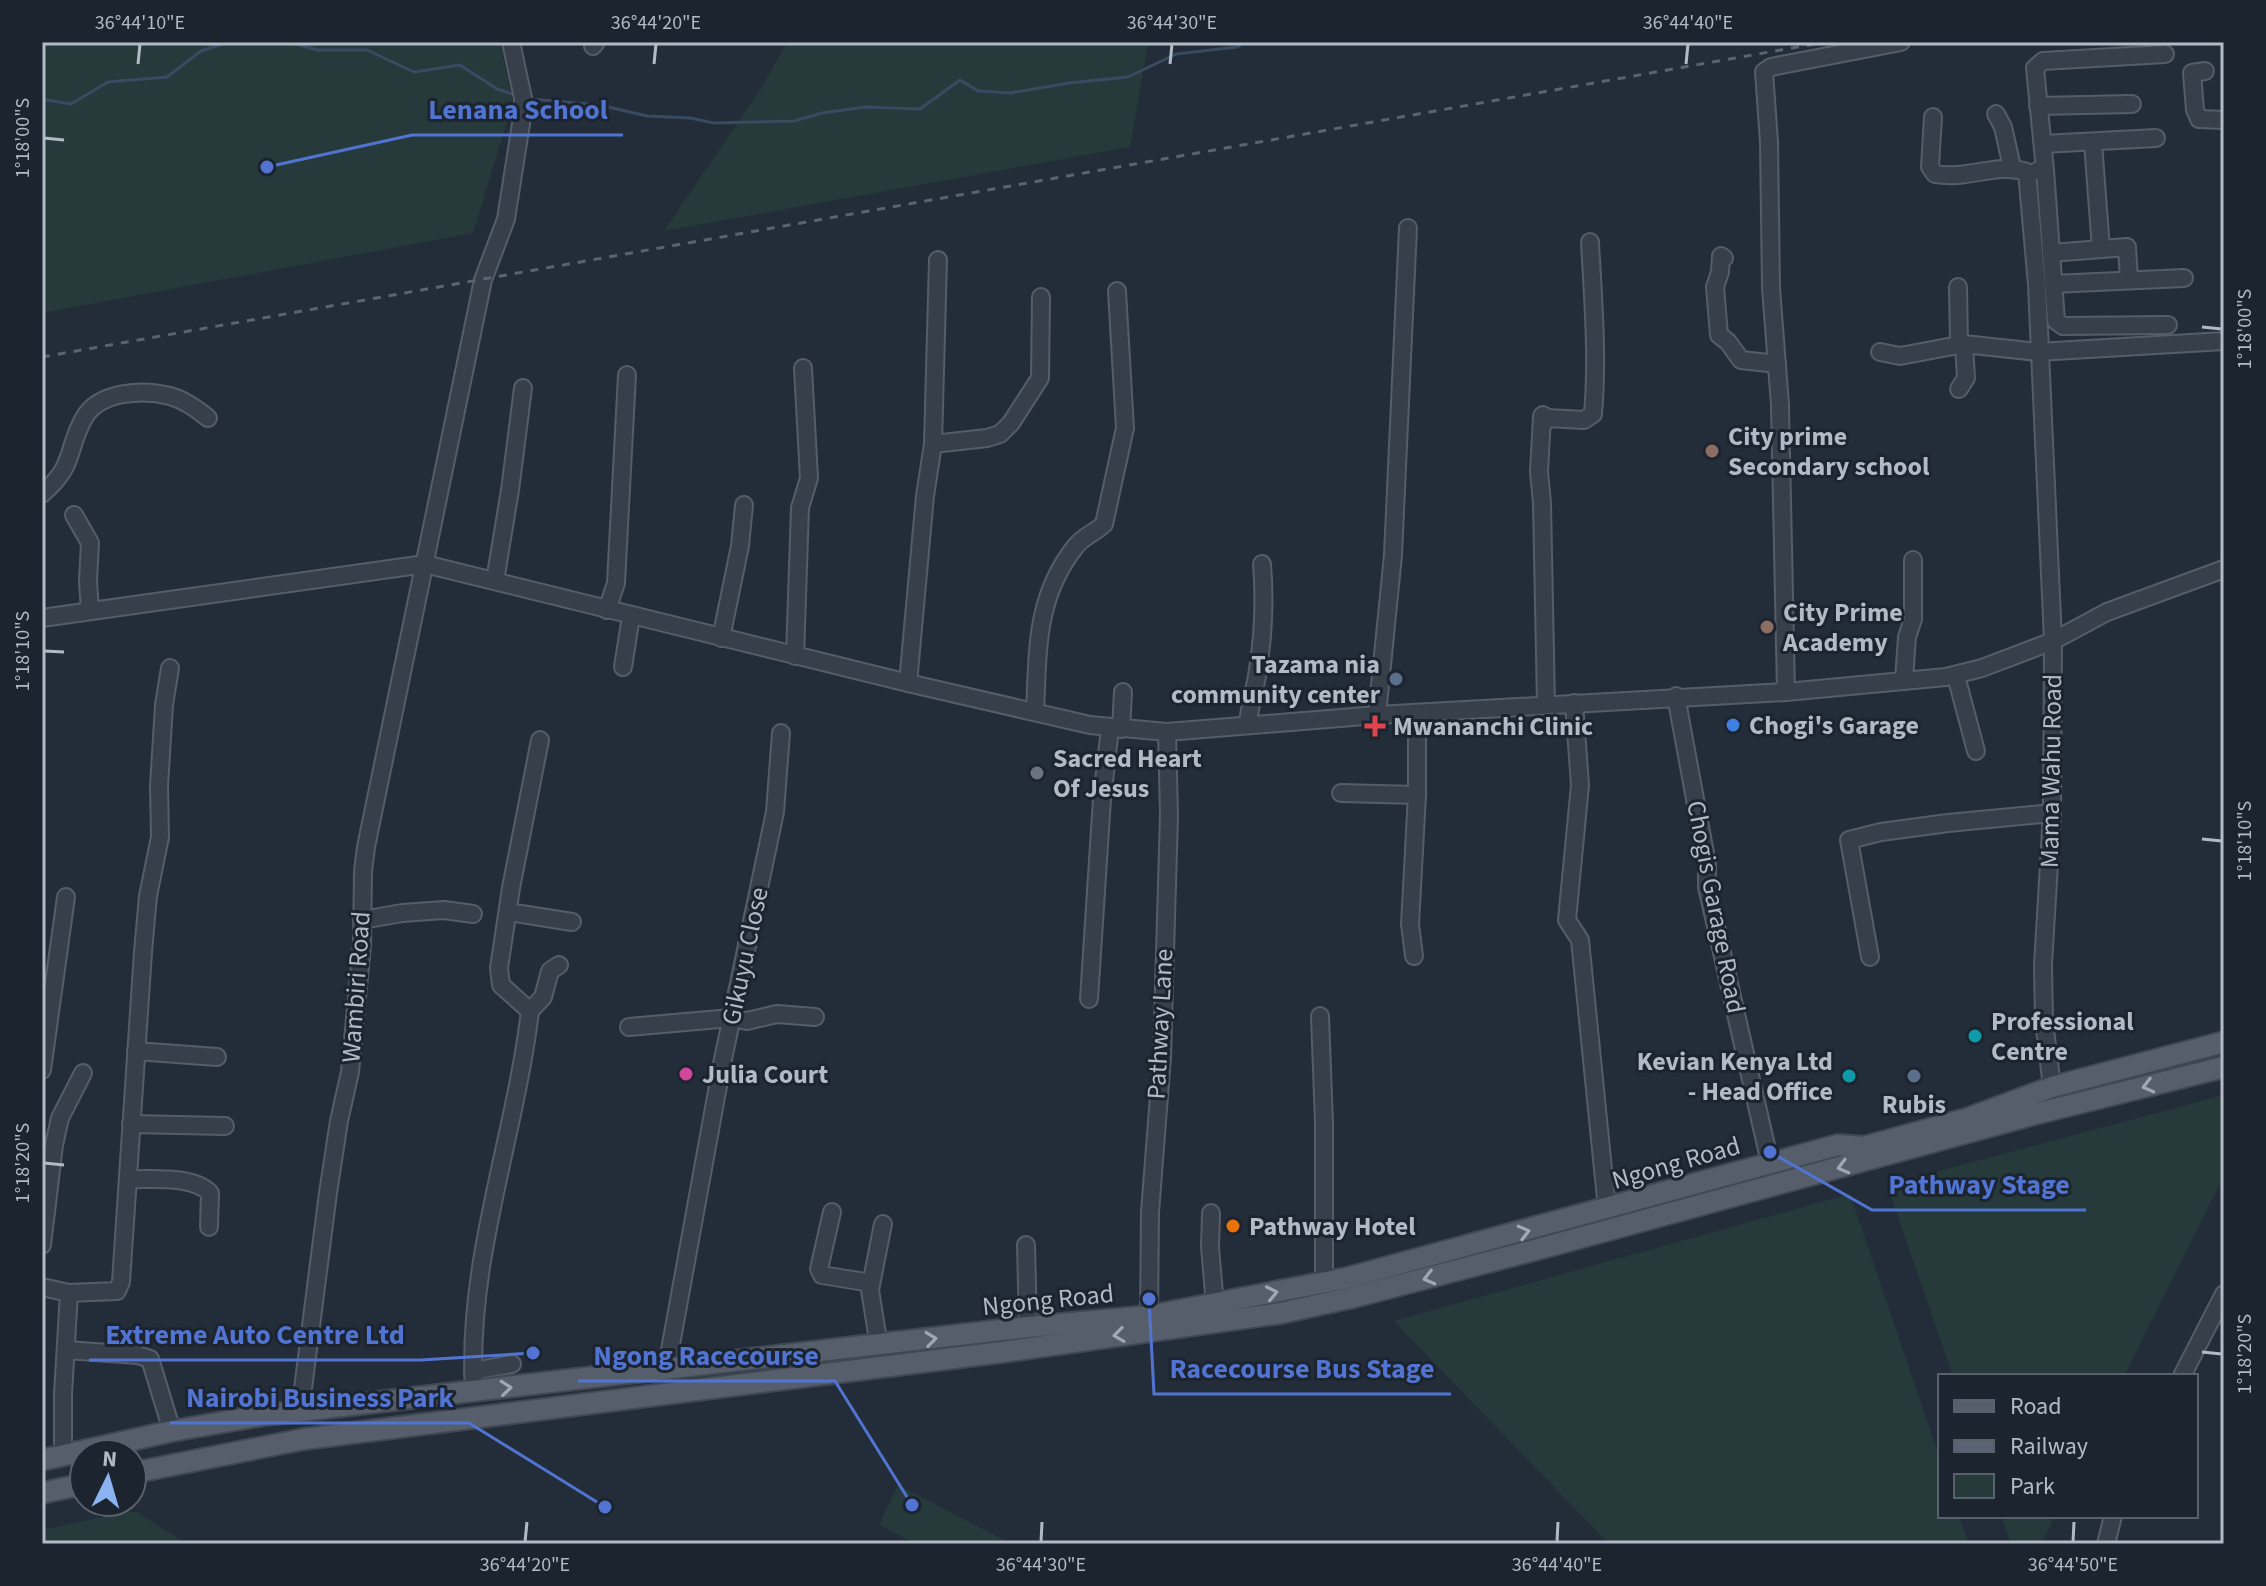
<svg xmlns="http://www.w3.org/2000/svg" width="2266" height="1586" font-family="'Source Sans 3',sans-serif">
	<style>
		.green { fill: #263a3b }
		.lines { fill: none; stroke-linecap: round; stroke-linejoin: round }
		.stream { stroke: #394a62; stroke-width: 3 }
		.minor-casing { stroke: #555d68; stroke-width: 20 }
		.major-casing { stroke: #404853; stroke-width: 24 }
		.minor { stroke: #373f4a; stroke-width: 16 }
		.major { stroke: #555e6a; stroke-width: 20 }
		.rail { stroke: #596371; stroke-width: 3; stroke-dasharray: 8 8; stroke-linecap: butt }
		.oneway { stroke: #9fa8b4 }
		.ticks { fill: none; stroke: #b2bac6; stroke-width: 3 }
		.education-dot { fill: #8d6e63; stroke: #1c242f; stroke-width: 3 }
		.service-dot { fill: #5c6f8a; stroke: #1c242f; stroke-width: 3 }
		.shop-dot { fill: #3f7fe0; stroke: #1c242f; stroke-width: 3 }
		.health-dot { fill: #e0444e; stroke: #1c242f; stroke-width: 3 }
		.worship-dot { fill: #6b7280; stroke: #1c242f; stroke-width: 3 }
		.culture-dot { fill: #0f9aa8; stroke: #1c242f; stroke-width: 3 }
		.hotel-dot { fill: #d1479c; stroke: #1c242f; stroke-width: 3 }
		.food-dot { fill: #e8710a; stroke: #1c242f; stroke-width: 3 }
		.labels { text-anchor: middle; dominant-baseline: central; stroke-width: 6; stroke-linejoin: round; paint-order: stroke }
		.poi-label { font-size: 26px; font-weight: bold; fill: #b2bac6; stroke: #1c242f; text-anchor: start }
		.street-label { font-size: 26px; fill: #b2bac6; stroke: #1c242f }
		.leader { fill: none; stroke: #5174d2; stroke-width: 3 }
		.callout-dot { fill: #5174d2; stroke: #1c242f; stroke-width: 3 }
		.callout-label { font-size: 28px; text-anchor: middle; font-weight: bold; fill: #5174d2; stroke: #1c242f; stroke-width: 6; stroke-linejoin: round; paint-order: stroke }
		.neatline { fill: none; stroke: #b2bac6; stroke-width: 3 }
		.ticks-label { font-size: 20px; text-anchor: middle; fill: #b2bac6 }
	</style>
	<rect width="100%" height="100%" fill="#232d39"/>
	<!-- green -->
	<g class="green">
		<path d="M42,42h458l13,60 -40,131 -431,80z"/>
		<path d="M791,42h357l-18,105 -466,84 96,-141 26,-45z"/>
		<path d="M2221,1096l3,4v75l-100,201h-171l-66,-191z"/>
		<path d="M1850,1194l90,265v57h19l10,28h-360l-215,-223z"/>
		<path d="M898,1485l114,59h-94l-39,-19z"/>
		<path d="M105,1512h32l50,32h-145v-14l61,-13z"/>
		<path d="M2001,1516h54l-14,28h-30z"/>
	</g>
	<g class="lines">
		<!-- stream -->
		<g class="stream">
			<path d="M290,42l27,8h50l47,22 46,-7 37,24 18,6"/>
			<path d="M42,99l29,5 37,-22 59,-5 34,-26 27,-9"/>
			<path d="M530,99l70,6 47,11 43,2 24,5 80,-2 28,-8 43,-6 55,2 40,-29 18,11 32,2 59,-10 59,-6 48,-23 61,-7 8,-5"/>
		</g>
		<defs>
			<g id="minor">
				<path d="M593,46l3,-4"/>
				<path d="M2205,71l-13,2 3,37 4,9 25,1"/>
				<path d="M2038,106l94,-2"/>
				<path d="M1996,114l7,13 9,40"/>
				<path d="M2093,143l8,106"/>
				<path d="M2043,144l113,-6"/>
				<path d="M2045,170l11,151 7,5 105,-1"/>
				<path d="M2037,171l8,-1 -10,-102 8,-7 122,-7"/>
				<path d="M2051,253l76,-6 2,33"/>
				<path d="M1724,258l-3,-2 -1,16 -5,15 4,48 9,7 13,18 36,4"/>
				<path d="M2053,284l131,-6"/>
				<path d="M1958,287l1,57"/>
				<path d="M1880,352l20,4 64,-12 74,8 186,-11"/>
				<path d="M1959,389l7,-11 -2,-34"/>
				<path d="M933,444l54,-6 13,-4 11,-11 29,-45 1,-81"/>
				<path d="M42,494c34,-29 24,-44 42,-76 15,-27 59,-29 86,-22 15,4 27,13 38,22"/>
				<path d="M74,515l16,28 -2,38 2,30"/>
				<path d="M495,581l15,-91 13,-102"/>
				<path d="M607,610l9,-27 11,-208"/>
				<path d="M42,618l383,-54 483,119 182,42 77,7 210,-17 409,-23 160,-15 36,-9 71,-27 -16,-356 -10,-113c-30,-10 -59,8 -92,2l-5,-7 3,-50"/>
				<path d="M721,638l19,-92 4,-41"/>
				<path d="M795,656l5,-148 9,-30 -6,-110"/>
				<path d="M623,667l8,-51"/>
				<path d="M1956,676l20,75"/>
				<path d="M1904,680l3,-43 6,-18v-59"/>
				<path d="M908,683l17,-187 8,-52 5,-184"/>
				<path d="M1786,692l-6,-287 -9,-117 -2,-146 -5,-70 7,-5 130,-25"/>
				<path d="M1676,696l31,168v23l63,276"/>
				<path d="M1574,703l6,82 -13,135 13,20 27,269"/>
				<path d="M1546,705l-4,-202 -3,-31 3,-56 1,-1 3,6 1,-3 37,2 9,-6c5,-57 0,-115 -3,-172"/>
				<path d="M1035,712c3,-61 0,-114 40,-165 8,-11 20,-14 29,-23l21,-96 -8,-137"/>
				<path d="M1377,715l16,-160 15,-327"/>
				<path d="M1248,725c1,-17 6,-32 9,-49 6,-36 8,-76 5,-112"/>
				<path d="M1121,729l2,-37"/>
				<path d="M1341,793l76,2"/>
				<path d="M508,912l64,10"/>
				<path d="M362,920l40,-7 42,-3 29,4"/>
				<path d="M1414,956l-4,-32 7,-129v-81"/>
				<path d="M1870,957l-21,-117 32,-8 67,-9 104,-10"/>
				<path d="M1089,999l13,-200 8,-71"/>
				<path d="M530,1011l13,-14 7,-26 9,-6"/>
				<path d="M1320,1016l4,107v159"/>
				<path d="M629,1027l102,-9 16,3 30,-7 38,3"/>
				<path d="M136,1051l81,6"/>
				<path d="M42,1070l24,-173"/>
				<path d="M2052,1087l-8,-66 -1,-56 9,-152 1,-172 54,-29 117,-43"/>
				<path d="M131,1124l94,2"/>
				<path d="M128,1179c24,1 65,-4 82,14l-1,34"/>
				<path d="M832,1212l-13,57 3,6 49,8"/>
				<path d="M1211,1213l-1,34 5,58"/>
				<path d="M42,1245l12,-100 6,-27 23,-45"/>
				<path d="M1026,1245l2,82"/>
				<path d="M42,1287l27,6 -6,101v62"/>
				<path d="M69,1293l48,-2 4,-9 22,-330 5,-56 12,-59 -1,-51 5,-81 6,-37"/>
				<path d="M1149,1316l1,-104 12,-155 7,-242 -2,-83"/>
				<path d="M879,1346l-9,-56 13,-66"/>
				<path d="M66,1350l72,5 12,4 22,72"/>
				<path d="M670,1368v-18l52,-286 53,-252 6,-79"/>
				<path d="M473,1371l39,-7"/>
				<path d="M2182,1376l42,-82"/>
				<path d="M474,1391c-8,-129 41,-253 56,-380l-29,-26 -2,-17 12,-80 29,-148"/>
				<path d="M300,1412l28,-219 11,-72 11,-49 12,-128 1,-73 3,-24 117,-567 23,-61 17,-108v-13l-12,-56"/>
				<path d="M2106,1544l7,-28"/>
			</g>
			<g id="major">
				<path d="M42,1460l130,-29 92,-16 764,-88 121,-11 198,-38 491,-133 26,2 102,-28 86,-32 172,-45"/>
				<path d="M132,1473l172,-34 698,-87 279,-39 73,-16 192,-50 489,-133 189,-47"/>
				<path d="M42,1493l42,-9"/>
			</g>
		</defs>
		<!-- minor casing -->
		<use href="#minor" class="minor-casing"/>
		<!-- major casing -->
		<use href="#major" class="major-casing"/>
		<!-- minor -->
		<use href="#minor" class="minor"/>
		<!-- major -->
		<use href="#major" class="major"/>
		<!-- rail -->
		<path class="rail" d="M42,357l1784,-315"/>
	</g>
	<!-- one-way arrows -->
	<defs><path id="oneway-chevron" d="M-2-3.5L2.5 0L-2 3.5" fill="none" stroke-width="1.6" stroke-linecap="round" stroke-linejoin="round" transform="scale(2)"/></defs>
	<g class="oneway">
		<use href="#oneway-chevron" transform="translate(2148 1086) rotate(166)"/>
		<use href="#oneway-chevron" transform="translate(1843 1167) rotate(165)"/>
		<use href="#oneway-chevron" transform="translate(1524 1232) rotate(-15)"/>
		<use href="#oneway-chevron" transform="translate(1429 1278) rotate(166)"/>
		<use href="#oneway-chevron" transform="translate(1272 1293) rotate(-12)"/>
		<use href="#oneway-chevron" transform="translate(1119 1335) rotate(172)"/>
		<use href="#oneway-chevron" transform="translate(931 1339) rotate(-7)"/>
		<use href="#oneway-chevron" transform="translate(506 1388) rotate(-6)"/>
	</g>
	<!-- ticks -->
	<path class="ticks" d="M138,64l2,-20M654,64l2,-20M1170,64l2,-20M1686,64l2,-20M44,138l20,2M2202,327l20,2M44,651l20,1M2202,839l20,2M44,1163l20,2M2202,1352l20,2M525,1542l2,-20M1041,1542l1,-20M1557,1542l1,-20M2073,1542l1,-20"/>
	<!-- markers -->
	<g class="education-dot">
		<circle cx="1712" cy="451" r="8"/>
		<circle cx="1767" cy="627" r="8"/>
	</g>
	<g class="service-dot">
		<circle cx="1396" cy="679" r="8"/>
		<circle cx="1914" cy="1076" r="8"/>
	</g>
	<circle class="shop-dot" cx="1733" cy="725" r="8"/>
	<path class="health-dot" d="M1371 714h8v8h8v8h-8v8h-8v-8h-8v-8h8z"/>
	<circle class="worship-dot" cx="1037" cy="773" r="8"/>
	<g class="culture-dot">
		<circle cx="1975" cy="1036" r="8"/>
		<circle cx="1849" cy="1076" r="8"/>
	</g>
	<circle class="hotel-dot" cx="686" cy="1074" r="8"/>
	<circle class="food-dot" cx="1233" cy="1226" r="8"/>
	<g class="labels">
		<!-- poi labels -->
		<g class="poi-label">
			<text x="1728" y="436">City prime<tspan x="1728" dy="30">Secondary school</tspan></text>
			<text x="1783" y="612">City Prime<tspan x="1783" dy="30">Academy</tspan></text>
			<text x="1380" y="664" text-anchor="end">Tazama nia<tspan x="1380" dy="30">community center</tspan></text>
			<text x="1749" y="725">Chogi's Garage</text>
			<text x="1393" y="726">Mwananchi Clinic</text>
			<text x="1053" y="758">Sacred Heart<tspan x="1053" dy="30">Of Jesus</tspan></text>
			<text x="1991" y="1021">Professional<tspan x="1991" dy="30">Centre</tspan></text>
			<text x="1833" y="1061" text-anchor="end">Kevian Kenya Ltd<tspan x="1833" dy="30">- Head Office</tspan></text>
			<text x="702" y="1074">Julia Court</text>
			<text x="1914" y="1104" text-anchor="middle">Rubis</text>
			<text x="1249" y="1226">Pathway Hotel</text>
		</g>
		<!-- street labels -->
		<g class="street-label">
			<text transform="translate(2051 771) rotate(-89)">Mama Wahu Road</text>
			<text transform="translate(1716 907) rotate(79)">Chogis Garage Road</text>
			<text transform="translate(745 956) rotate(-78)">Gikuyu Close</text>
			<text transform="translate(356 987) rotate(-86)">Wambiri Road</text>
			<text transform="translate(1160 1024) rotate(-87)">Pathway Lane</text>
			<text transform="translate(1676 1163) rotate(-16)">Ngong Road</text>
			<text transform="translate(1048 1300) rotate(-6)">Ngong Road</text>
		</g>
	</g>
	<!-- callouts -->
	<path class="leader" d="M267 167L412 135H623M1770 1152L1872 1210H2086M533 1353L421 1360H89M912 1505L835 1381H578M1149 1299L1154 1394H1451M605 1507L469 1423H170"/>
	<g class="callout-dot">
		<circle cx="267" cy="167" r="8"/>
		<circle cx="1770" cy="1152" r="8"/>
		<circle cx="533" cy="1353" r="8"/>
		<circle cx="912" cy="1505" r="8"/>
		<circle cx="1149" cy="1299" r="8"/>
		<circle cx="605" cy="1507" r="8"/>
	</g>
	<g class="callout-label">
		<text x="518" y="119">Lenana School</text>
		<text x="1979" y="1194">Pathway Stage</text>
		<text x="255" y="1344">Extreme Auto Centre Ltd</text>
		<text x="706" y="1365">Ngong Racecourse</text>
		<text x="1302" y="1378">Racecourse Bus Stage</text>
		<text x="320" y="1407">Nairobi Business Park</text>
	</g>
	<!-- border -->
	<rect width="2266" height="1586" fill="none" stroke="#1c242f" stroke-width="88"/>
	<!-- legend -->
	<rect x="1938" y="1374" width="260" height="144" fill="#1c242f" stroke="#58606b" stroke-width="2"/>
	<rect x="1954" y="1400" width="40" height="12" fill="#555e6a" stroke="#58606b" stroke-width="2"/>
	<text x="2010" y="1414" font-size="24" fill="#b2bac6">Road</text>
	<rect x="1954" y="1440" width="40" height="12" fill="#596371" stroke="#58606b" stroke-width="2"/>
	<text x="2010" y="1454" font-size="24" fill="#b2bac6">Railway</text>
	<rect x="1954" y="1474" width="40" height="24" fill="#263a3b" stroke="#58606b" stroke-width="2"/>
	<text x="2010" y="1494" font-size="24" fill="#b2bac6">Park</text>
	<!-- north arrow -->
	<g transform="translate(108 1478) rotate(5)"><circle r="38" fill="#1c242f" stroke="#58606b" stroke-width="2"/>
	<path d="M0-6L14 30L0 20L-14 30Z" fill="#8bb3f1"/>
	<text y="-12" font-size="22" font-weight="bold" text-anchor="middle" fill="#b2bac6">N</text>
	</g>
	<rect x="44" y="44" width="2178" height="1498" class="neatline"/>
	<g class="ticks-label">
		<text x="140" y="29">36°44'10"E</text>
		<text x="656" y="29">36°44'20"E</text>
		<text x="1172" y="29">36°44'30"E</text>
		<text x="1688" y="29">36°44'40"E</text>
		<text transform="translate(22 138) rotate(-90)" y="7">1°18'00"S</text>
		<text transform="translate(2244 329) rotate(-90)" y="7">1°18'00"S</text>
		<text transform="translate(22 651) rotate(-90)" y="7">1°18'10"S</text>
		<text transform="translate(2244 841) rotate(-90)" y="7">1°18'10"S</text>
		<text transform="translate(22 1163) rotate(-90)" y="7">1°18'20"S</text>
		<text transform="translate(2244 1354) rotate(-90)" y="7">1°18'20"S</text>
		<text x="525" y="1571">36°44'20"E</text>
		<text x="1041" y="1571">36°44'30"E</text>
		<text x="1557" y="1571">36°44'40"E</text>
		<text x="2073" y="1571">36°44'50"E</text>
	</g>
</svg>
